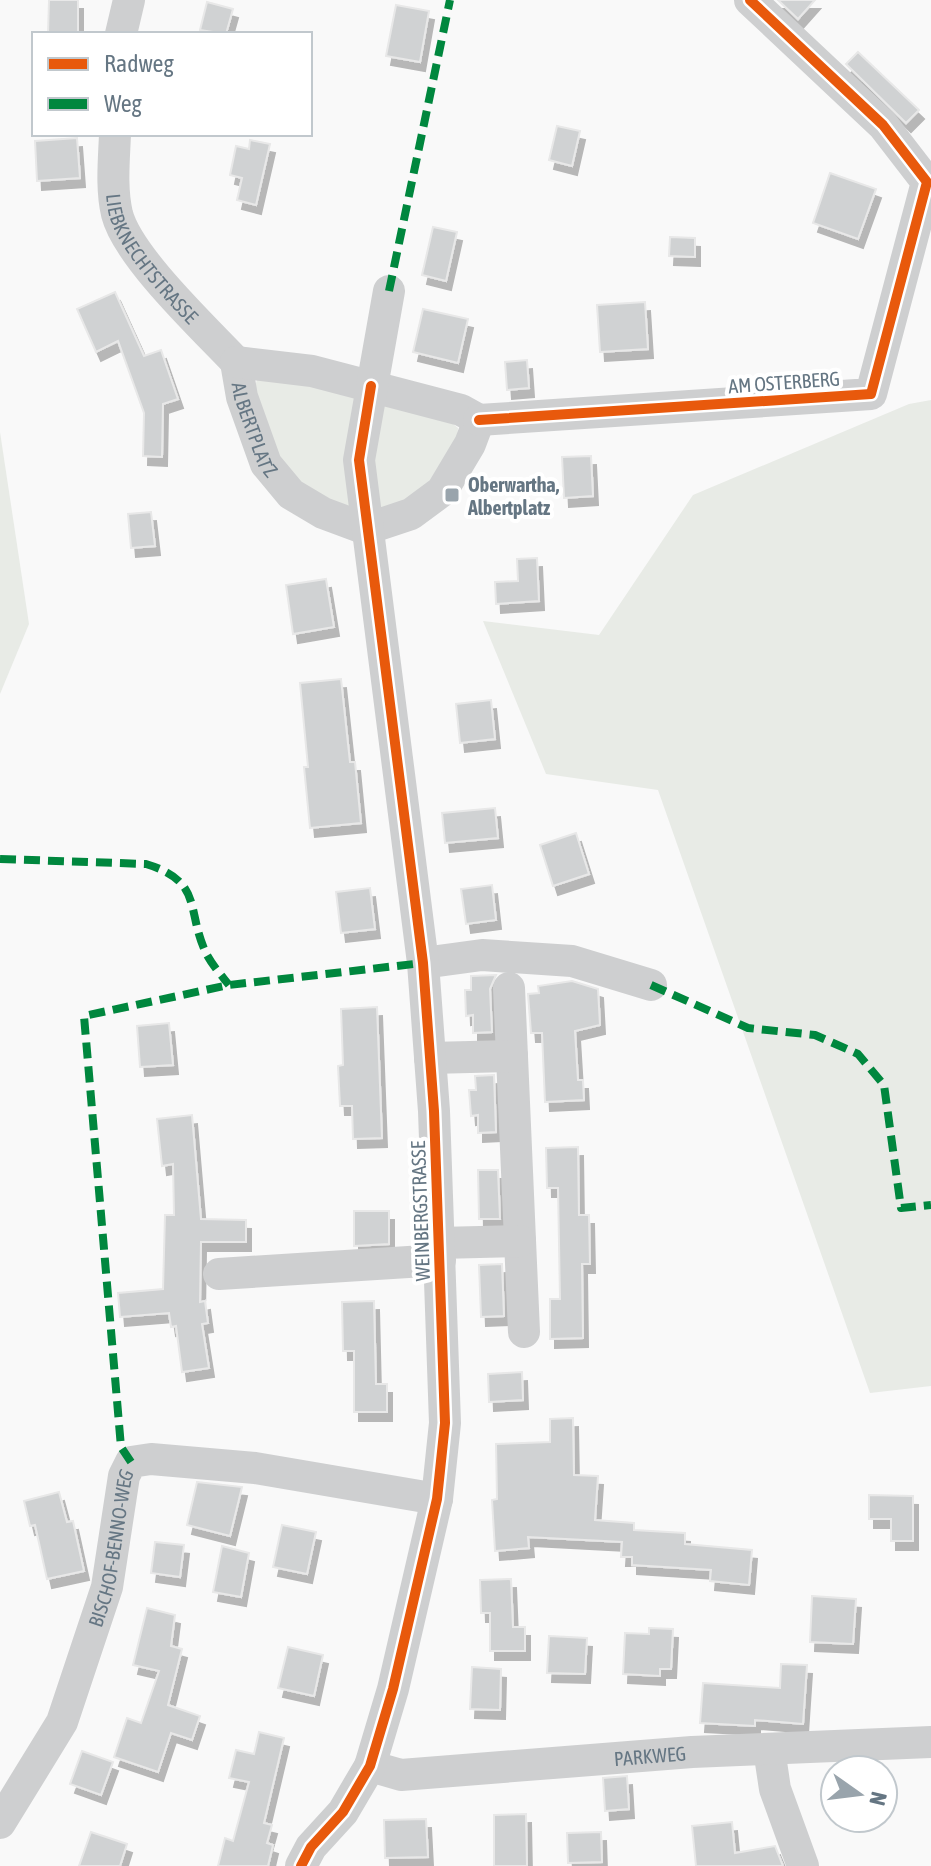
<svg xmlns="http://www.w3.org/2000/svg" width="931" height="1866" font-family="'Asap Condensed',sans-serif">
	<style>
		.green { fill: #e8ebe6 }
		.building { fill: #d0d2d3; stroke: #e8e8e8; stroke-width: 2; filter: url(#shadow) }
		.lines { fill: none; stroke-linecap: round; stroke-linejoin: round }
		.minor { stroke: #cecfd0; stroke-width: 32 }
		.quiet { stroke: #00873e; stroke-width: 8; stroke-dasharray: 16 8; stroke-linecap: butt }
		.cycleway-casing { stroke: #fff; stroke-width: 15 }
		.cycleway { stroke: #e8590c; stroke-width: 10 }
		.poi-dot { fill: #99a4ac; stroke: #fff; stroke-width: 3 }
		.labels { text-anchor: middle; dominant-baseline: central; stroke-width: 8; stroke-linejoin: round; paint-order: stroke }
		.street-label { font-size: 20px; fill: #657683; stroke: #fff }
		.poi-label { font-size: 20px; font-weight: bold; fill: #657683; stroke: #fff; text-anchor: start }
	</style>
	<defs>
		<filter id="shadow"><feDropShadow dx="5" dy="9" stdDeviation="0" flood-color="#0004"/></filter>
	</defs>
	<rect width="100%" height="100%" fill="#f9f9f9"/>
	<!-- green -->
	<g class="green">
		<path d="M268,376l178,42 12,10 -1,13 -12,23 -25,29 -33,15h-41l-50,-21 -18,-26 -24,-69 3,-13z"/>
		<path d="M931,400v986l-61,7 -212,-603 -112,-16 -63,-153 116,14 94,-140 216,-91z"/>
		<path d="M0,432l29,192 -29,70z"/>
	</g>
	<!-- building -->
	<g class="building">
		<path d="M49,0h29v34h-30z"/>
		<path d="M778,0h37l-17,19z"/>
		<path d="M207,2l26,7 -7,25 -26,-4z"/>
		<path d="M396,5l33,6 -9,51 -34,-6z"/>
		<path d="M858,52l61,58 -13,13 -60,-59z"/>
		<path d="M557,126l23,5 -8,35 -23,-6z"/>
		<path d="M77,138l3,40 -43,3 -2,-40z"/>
		<path d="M250,140l20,4 -14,61 -19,-5 5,-22 -12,-3 6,-29 13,3z"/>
		<path d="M830,173l46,16 -18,50 -45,-16z"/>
		<path d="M433,227l24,5 -11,49 -24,-6z"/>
		<path d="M670,237l25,1v19l-26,-1z"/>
		<path d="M115,292l29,64 17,-6 17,49 -15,5 -1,53 -19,-1 1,-43 -26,-72 -22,11 -19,-43z"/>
		<path d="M645,302l3,47 -48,3 -3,-47z"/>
		<path d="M423,309l45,10 -10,44 -45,-11z"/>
		<path d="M527,360l2,28 -22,2 -2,-28z"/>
		<path d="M591,456l2,40 -29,2 -2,-41z"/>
		<path d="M151,512l4,34 -24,2 -3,-34z"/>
		<path d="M537,558l2,43 -43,3 -1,-22 23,-1 -1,-22z"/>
		<path d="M326,579l8,48 -41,7 -7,-49z"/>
		<path d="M341,679l9,83h5l6,61 -51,5 -6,-61h4l-8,-84z"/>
		<path d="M491,700l4,39 -35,4 -4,-39z"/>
		<path d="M495,808l3,30 -53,5 -3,-30z"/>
		<path d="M576,833l13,41 -36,12 -13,-41z"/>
		<path d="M492,885l4,35 -30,4 -5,-35z"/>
		<path d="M370,888l5,41 -34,4 -5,-41z"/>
		<path d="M496,975l-6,14 2,43 -19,1v-18l-7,1 -1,-26h6v-14z"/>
		<path d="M572,981l26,8 2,36 -25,6 3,49h5l1,20 -39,2 -3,-69h-11l-3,-39 11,-1 -1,-7z"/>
		<path d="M377,1007l5,131 -29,1 -1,-33h-12l-2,-40 5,-1 -2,-56z"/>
		<path d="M169,1023l4,42 -33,2 -3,-41z"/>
		<path d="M494,1075l2,57 -18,1v-18l-7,1 -2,-26h7l-1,-14z"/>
		<path d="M192,1115l9,104 45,1v22h-45l-1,60 5,-1 3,22 -6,1 7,44 -27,4 -6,-46 -5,1 -2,-14 -49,4 -2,-24 45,-4 2,-74h9l-1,-51 -11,2 -5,-47z"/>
		<path d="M578,1147l1,68h10l1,49h-8l1,74 -33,1v-40h10l-2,-111h-11l-1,-40z"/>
		<path d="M478,1170h20l2,49h-21z"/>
		<path d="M354,1211h35v33l-35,2z"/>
		<path d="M502,1264l2,52 -23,1 -2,-52z"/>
		<path d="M374,1301l2,83h11v28h-33v-61h-11l-1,-49z"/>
		<path d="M522,1372l1,28 -34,2 -1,-28z"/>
		<path d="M573,1418l1,57 24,1 -3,44 39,3v7l51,3v11l67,6 -3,35 -39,-4 1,-11 -79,-5v-8h-11l1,-15 -94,-5 1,11 -34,3 -3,-51 5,-1 -1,-55 54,-2v-23z"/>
		<path d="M197,1482l45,5 -12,49 -43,-11z"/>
		<path d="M59,1492l8,30 6,-1 11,50 -37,8 -12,-54 -5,1 -6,-25z"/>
		<path d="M869,1495l44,1v45h-22v-22h-22z"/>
		<path d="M282,1525l34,7 -9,42 -34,-7z"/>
		<path d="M155,1542l29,3 -4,32 -29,-4z"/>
		<path d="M222,1546l27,7 -8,44 -28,-5z"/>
		<path d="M511,1579l2,48h12v24h-35v-38h-9l-1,-33z"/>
		<path d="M812,1596l44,3 -3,45 -43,-2z"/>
		<path d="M147,1608l28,7 -4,31 11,3 -14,56 32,11 -8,24 -21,-7 -13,39 -44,-15 13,-39 14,5 18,-52 -26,-6z"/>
		<path d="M649,1628l24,1 -2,40h-11v7l-37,-2 2,-41 24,1z"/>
		<path d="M549,1636l38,2 -2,36 -38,-1z"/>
		<path d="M288,1647l35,8 -9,41 -36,-8z"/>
		<path d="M781,1664l26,1 -4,59 -48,-4v6l-55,-3 3,-40 77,5z"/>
		<path d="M472,1667l29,2 -1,41 -30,-1z"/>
		<path d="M259,1732l25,6 -20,85 8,2 -5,18 6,2 -5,21h-50l7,-28 8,3 16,-59 -20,-4 7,-28 18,4z"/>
		<path d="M82,1751l31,11 -12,33 -31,-11z"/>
		<path d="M627,1776l2,33 -24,2 -2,-33z"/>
		<path d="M526,1814l1,52h-33v-51z"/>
		<path d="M426,1819l2,38 -43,1 -1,-38z"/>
		<path d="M732,1822l3,31 40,-7 8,20h-87l-4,-40z"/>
		<path d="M91,1832l36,12 -7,22h-41z"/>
		<path d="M601,1832l1,30 -34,1 -1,-30z"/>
	</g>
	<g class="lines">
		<!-- minor -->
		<g class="minor">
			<path d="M121,34l8,-34"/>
			<path id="s1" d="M115,134c-1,26 -4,54 2,80 11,43 88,115 119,148"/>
			<path id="s2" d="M236,362l6,35 24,67 25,30 32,19 43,16 45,-15 31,-23 28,-47 9,-24"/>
			<path d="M236,362l76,9 149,39 18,10"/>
			<path d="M479,420l392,-26 56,-212 -44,-57 -133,-125"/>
			<path d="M423,963l59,-8 90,6 79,24"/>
			<path d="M509,988l15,344"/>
			<path d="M430,1058l82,-2"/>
			<path d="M439,1243l81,-2"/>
			<path d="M219,1274l221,-14"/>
			<path d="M769,1749l6,40 28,77"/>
			<path id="s3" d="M370,1766l31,9 291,-23 239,-10"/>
			<path id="s4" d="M0,1823l62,-101 45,-135 17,-111 7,-14 20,-3 104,9 182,31"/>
			<path d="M301,1866l10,-19 32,-35 27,-46 23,-77 44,-190 8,-76 -11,-312 -11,-148 -64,-503 30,-169"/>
		</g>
		<!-- quiet -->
		<g class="quiet">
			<path d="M389,291l61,-291"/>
			<path d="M0,859l146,5c59,18 39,47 61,91 6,11 15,21 22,30"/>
			<path d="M651,985l97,43 67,7 43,19 26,31 17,123 30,-3"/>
			<path d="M131,1462l-10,-15 -37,-431 145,-31 194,-22"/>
		</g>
		<defs>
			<g id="cycleway">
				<path d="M479,420l392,-26 56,-212 -44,-57 -133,-125"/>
				<path d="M301,1866l10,-19 32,-35 27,-46 23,-77 44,-190 8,-76 -11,-312 -11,-148 -64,-503 12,-74"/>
			</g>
		</defs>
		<!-- cycleway casing -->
		<use href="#cycleway" class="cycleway-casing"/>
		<!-- cycleway -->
		<use href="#cycleway" class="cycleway"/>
	</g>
	<!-- markers -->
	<rect class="poi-dot" x="444" y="487" width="16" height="16" rx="4"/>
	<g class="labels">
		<!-- street labels -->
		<g class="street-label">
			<text stroke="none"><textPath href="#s1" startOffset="136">LIEBKNECHTSTRASSE</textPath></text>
			<text transform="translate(784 382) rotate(-4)">AM OSTERBERG</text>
			<text stroke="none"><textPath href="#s2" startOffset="70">ALBERTPLATZ</textPath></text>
			<text transform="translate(420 1211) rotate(-92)">WEINBERGSTRASSE</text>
			<text stroke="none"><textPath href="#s4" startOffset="300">BISCHOF-BENNO-WEG</textPath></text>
			<text stroke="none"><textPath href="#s3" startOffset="282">PARKWEG</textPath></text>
		</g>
		<!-- poi labels -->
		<g class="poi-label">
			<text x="468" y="484">Oberwartha,<tspan x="468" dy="23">Albertplatz</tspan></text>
		</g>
	</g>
	<!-- legend -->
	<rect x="32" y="32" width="280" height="104" fill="#ffffff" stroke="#c1c8cd" stroke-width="2"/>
	<rect x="48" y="58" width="40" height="12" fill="#e8590c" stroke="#c1c8cd" stroke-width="2"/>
	<text x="104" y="72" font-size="24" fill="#657683">Radweg</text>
	<rect x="48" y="98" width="40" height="12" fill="#00873e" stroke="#c1c8cd" stroke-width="2"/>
	<text x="104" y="112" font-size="24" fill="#657683">Weg</text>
	<!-- north arrow -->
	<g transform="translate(859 1794) rotate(104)"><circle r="38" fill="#ffffff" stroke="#c1c8cd" stroke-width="2"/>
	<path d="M0-6L14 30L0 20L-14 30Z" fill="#99a4ac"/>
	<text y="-12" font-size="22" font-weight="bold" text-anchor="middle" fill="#657683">N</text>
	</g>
</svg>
